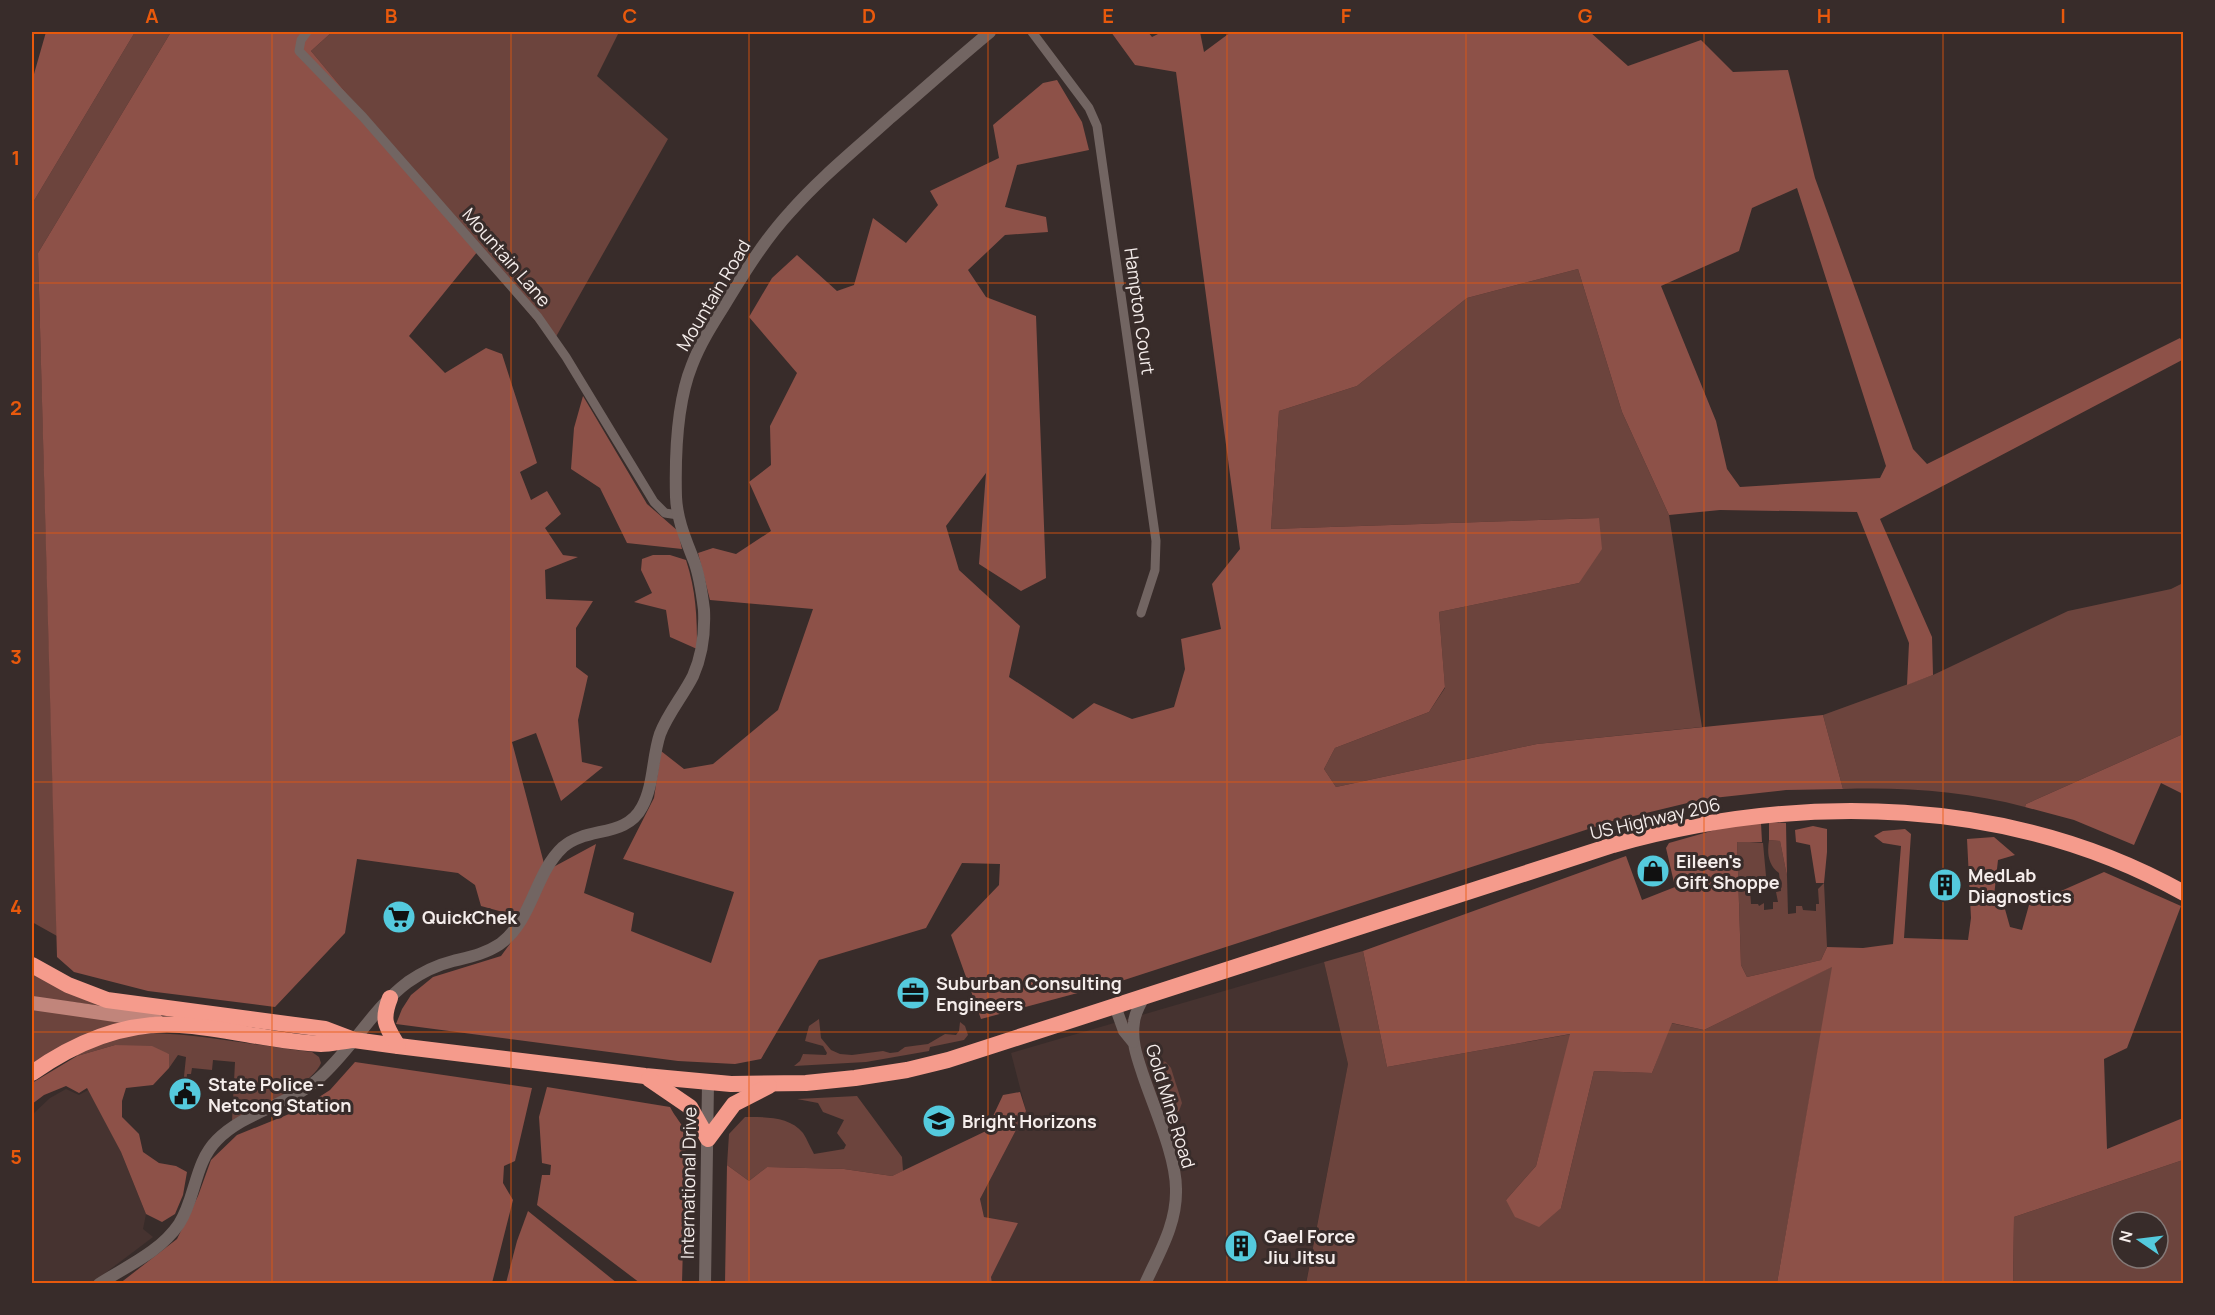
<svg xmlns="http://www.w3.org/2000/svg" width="2215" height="1315" font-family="Manrope,sans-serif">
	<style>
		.built { fill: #463330 }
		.green { fill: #6c443d; fill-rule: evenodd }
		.forest { fill: #8d5148; fill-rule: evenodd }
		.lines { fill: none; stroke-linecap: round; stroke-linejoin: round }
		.street { stroke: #726562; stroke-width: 9 }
		.secondary { stroke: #726562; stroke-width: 12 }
		.primary { stroke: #c1857b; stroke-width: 14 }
		.highway { stroke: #f59b8c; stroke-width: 16 }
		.grid { fill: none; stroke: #e8590c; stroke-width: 1.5; stroke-opacity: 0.55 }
		.labels { text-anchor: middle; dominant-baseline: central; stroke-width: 6; stroke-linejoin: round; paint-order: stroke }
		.street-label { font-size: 18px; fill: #f5edeb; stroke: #382c2a }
		.poi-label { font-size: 18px; font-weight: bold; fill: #f5edeb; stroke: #382c2a; text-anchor: start }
		.neatline { fill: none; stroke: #e8590c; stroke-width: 2 }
		.grid-label { font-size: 20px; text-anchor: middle; font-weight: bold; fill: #e8590c }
	</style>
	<rect width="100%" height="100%" fill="#382c2a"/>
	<!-- built -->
	<g class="built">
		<path d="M1324,962l24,102 -42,219h-314l-1,-6 27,-54 -34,-6 -4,-18 46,-88 -15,-58z"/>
		<path d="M66,1089l13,6 9,-5 12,20 21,42 25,62 -3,15 10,8 -61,46 -60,1v-169l18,-17z"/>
	</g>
	<!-- green -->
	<g class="green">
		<path d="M135,32h36l-133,221 19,683 -25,-14v-718z"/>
		<path d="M332,32h287l-22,44 71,63 -115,203 -242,-291z"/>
		<path d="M1578,269l44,143 47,103 33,212 -165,17 -201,43 -12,-18 11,-21 94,-36 16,-24 -6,-76 140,-29 19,-65 -327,11 8,-118 78,-25 110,-88z"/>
		<path d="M2183,583v151l-157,70 -1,3c-59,-16 -121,-20 -182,-18l-20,-74 110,-40 135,-64 103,-22z"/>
		<path d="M1769,840l11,1 7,35 1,38 8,-1v-7h6l1,4 13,1v-7h3l-1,-15 6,-6 3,64 -6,13 -74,17 -6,-12 -4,-124 26,2 4,44 -17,3 1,14h7l1,2 5,-3v7l9,-1v-7h5l-2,-10 5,-1 -2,-18c-11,-8 -12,-20 -10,-33z"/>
		<path d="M1363,951l24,116 184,-33 -35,132 -30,34 55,8 33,-137 58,2 19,-50 33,7 129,-64 -56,317 -471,1 42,-220 -24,-102z"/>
		<path d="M32,971l72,35 -72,-9z"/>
		<path d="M32,1008l93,13 -93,45z"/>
		<path d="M819,1019l2,19 10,12 9,4 12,1 31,-4 7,2 8,-1 7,-5 23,-3 17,-10 11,1 3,-4 1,-9 5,4 3,9 -4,5 -34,7 -1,4 -63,11 -72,4 6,-5 3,-7 23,1 1,-2 -4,-7 -18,-5 4,-15z"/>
		<path d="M153,1033c53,2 106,13 159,19l7,5 2,6c-10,24 -66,47 -89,58l3,-59 -22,-2 -1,10 -20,-2 -1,6h-4l-1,12h-3l3,-29 -8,-2 -9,13v-14l-54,-9 -38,11v-5l40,-15z"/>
		<path d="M1159,1060l7,2 5,6 11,35 -3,8 -9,4 -17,-52z"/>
		<path d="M857,1096l45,61 1,14 -11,5 -48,-7 -77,-2 -18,14 -22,-16 2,-31 16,-17c18,0 45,-1 58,16 4,6 7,14 11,21l30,-5 2,-4 -9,-12 7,-13 -21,-8 -5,-9 -21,-4z"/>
		<path d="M2183,1160v123l-170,1 1,-67zM2122,1222h36v36h-36z"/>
	</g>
	<!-- forest -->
	<g class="forest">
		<path d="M46,32h89l-103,172v-123z"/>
		<path d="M171,32h161l-21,19 167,200 -69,85 36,37 41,-25 16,6 35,109 -17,9 11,28 16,-9 14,23 -16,14 18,27 15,2 -33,13 1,29 47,2 -17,27v39l12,9 -10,44 4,42 21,5 -42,34 -25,-68 -24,9 34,129 50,-27 -12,49 50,20 -3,18 80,32 23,-71 -111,-33 31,-61 7,-47 23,18 29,-5 65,-54 35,-101 -103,-9 -12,-47 15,-5 23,6 35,-23 -22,-49 22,-17 -1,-39 27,-53 -48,-56 23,-39 25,-23 40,36 17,-6 19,-67 33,25 32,-38 -8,-14 69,-33 -6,-33 50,-42 14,-3 25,42 7,28 -72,15 -12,42 41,10 2,15 -43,3 -37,35 18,27 50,19 10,262 -25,13 -42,-27 7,-91 -40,53 13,44 61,56 -11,51 64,42 21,-16 38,16 42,-12 11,-38 -4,-30 40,-10 -9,-45 28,-35 -64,-477 -41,-7 -24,-33h37l4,5 10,-5h38l4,20 27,-20h359l38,34 73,-26 32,32 55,-2 27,108 98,271 14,15 253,-126 3,5 1,16 -304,160 52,118 1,38 -26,10 2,-42 -52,-131 -137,-2 -51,5 -47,-103 -44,-143 -111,29 -110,88 -78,25 -8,118 328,-11 3,31 -23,34 -140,29 6,75 -16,25 -94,36 -11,21 12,18 201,-43 286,-29 20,74 -57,1 -82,9 -91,22 -498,162 -134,36 -30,-84 48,-50 1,-21 -38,-1 -36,65 -107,32 -58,99 -26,5 -57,-3 -282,-37 6,-15 9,-14 22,-18 68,-21 27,-37 -47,-13 -6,-21 -17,-12 -101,-14 -12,74 -70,74 -127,-16 -74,-19 -17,-15 -19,-704zM1797,188l89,278 -6,12 -140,9 -13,-18 -11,-48 -55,-135 78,-35 13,-43z"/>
		<path d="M583,396l64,108 31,27 4,18 -55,-6 -27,-55 -29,-19 3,-41z"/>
		<path d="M653,555h17l16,5c10,31 11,56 11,89l-27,-12 -4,-27 -32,-8 18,-9 -11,-23 1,-11z"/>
		<path d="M2183,734v60l-22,-11 -27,62 -60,-25 -49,-13 1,-3z"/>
		<path d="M1769,822l17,1 1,53 -7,-35 -11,-1z"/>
		<path d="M1761,823l1,19h-25l4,123 6,12 74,-17 6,-13 36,1 30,-4 8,-98 -18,-3 -9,-7 9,-5 22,-2 6,5 -7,104 64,2 3,-22 -4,-79 27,-2 21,18 -17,5 -4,36 9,6 7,25 12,3 7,-25 75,-33 77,34 -54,142 -23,11 3,90 76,-31v42l-169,57 -1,66h-236l55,-316 -128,63 -32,-7 -20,50 -58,-2 -33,137 -22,19 -24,-10 -9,-17 30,-34 34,-132 -183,33 -24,-116 263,-95 16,44 33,-13 -9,-39 3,-5 67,-19z"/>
		<path d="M1813,826l14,3v23l-3,31h-8l-6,-38 -14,-3 -1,-12z"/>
		<path d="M115,1045l37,1 17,8v14l-16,17 -27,3 -4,13v16l17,17 4,18 16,11 17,3 11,6 -4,23 -8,19 -13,8 -16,-8 -25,-62 -34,-64 -8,5 -13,-7 -22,9 -12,9v-21l45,-27z"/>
		<path d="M355,1062l177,26 -17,73 -11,5 -1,17 10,17 -21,83 -373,1 58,-45 21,-43 13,-36 26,-25 62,-25 31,-20z"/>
		<path d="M547,1087l123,20c5,10 12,16 16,27l-4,149h-42l-103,-78 5,-30h8l1,-10 -9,-2 -3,-46z"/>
		<path d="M1020,1092l6,19 -46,88 4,18 34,6 -27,54 1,6h-267l2,-118 22,16 18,-14 77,2 48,7 94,-45 17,-36z"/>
		<path d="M528,1211l89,72h-111l11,-42z"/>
	</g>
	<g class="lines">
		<!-- street -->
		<g class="street">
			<path d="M307,32l-6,8 -2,11 64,66 175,200 28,40 88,145 11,11 13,2"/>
			<path d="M1032,32l57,76 8,18 59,415 -1,29 -14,43"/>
		</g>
		<!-- secondary -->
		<g class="secondary">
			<path d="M1144,997c-4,7 -9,16 -10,25 -3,19 3,35 9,53 11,33 33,81 33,114 1,35 -17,64 -31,95"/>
			<path d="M1115,1006l9,25 9,11"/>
			<path d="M99,1284c28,-18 61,-32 80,-60 17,-26 15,-61 38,-84 27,-28 70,-34 100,-60 34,-29 55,-71 91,-98 13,-9 29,-17 45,-21 16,-4 32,-7 47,-17 33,-24 34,-70 63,-97 24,-21 63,-9 79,-40 12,-22 10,-49 18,-73 8,-21 23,-38 33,-58 9,-20 12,-44 11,-66 -2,-16 -4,-33 -10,-49 -8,-21 -17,-41 -18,-64 -1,-39 1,-95 16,-132 8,-21 20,-40 32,-59 20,-33 41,-67 67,-95 30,-34 65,-62 98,-92 34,-29 67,-59 101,-87"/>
			<path d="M705,1284l3,-201"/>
		</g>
		<!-- primary -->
		<path class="primary" d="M32,1003l125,18"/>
		<!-- highway -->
		<g class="highway">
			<path d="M32,965l36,20 39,15 218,29 29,11 44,6 247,30 86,8 75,-1 49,-5 52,-8 41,-10 665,-215c188,-53 398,-49 571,48"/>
			<path d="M390,998c-9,23 -4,28 8,48"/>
			<path d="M32,1073c44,-31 93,-52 148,-48 47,3 94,17 141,19 10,0 21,-3 32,-4"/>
			<path d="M649,1079l41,28 18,32 26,-35 35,-18"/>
		</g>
	</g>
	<!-- grid -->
	<path class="grid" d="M272,32v1252M511,32v1252M749,32v1252M988,32v1252M1227,32v1252M1466,32v1252M1704,32v1252M1943,32v1252M32,283h2152M32,533h2152M32,782h2152M32,1032h2152"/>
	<!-- icons -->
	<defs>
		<symbol id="shop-disc" viewBox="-11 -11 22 22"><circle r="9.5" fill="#54cadd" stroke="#382c2a"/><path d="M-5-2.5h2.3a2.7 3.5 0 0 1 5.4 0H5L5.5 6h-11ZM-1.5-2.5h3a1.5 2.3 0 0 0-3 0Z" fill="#111"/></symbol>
		<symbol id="building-disc" viewBox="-11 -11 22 22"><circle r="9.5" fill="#54cadd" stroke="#382c2a"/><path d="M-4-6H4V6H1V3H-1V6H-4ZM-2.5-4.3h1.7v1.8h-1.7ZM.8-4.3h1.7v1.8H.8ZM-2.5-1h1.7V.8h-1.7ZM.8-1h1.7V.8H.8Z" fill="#111"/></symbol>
		<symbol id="supermarket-disc" viewBox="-11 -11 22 22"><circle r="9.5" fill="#54cadd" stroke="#382c2a"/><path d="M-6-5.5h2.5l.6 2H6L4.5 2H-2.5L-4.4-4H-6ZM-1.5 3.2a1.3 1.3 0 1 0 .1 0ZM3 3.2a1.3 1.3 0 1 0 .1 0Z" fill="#111"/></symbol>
		<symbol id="office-disc" viewBox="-11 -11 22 22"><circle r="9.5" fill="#54cadd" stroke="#382c2a"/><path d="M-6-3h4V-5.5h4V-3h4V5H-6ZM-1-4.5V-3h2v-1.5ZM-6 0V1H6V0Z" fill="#111"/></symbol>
		<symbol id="civic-disc" viewBox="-11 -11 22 22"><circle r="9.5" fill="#54cadd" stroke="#382c2a"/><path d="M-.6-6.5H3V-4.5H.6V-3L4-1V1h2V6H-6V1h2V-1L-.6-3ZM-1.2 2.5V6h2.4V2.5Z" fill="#111"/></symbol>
		<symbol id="school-disc" viewBox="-11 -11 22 22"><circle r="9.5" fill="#54cadd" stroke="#382c2a"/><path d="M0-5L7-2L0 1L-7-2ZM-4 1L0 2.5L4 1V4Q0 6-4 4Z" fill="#111"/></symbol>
	</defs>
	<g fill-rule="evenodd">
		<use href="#shop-disc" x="1634" y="852" width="38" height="38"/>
		<use href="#building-disc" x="1926" y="866" width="38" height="38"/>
		<use href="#supermarket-disc" x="380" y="898" width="38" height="38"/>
		<use href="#office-disc" x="894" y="974" width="38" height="38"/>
		<use href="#civic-disc" x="166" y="1075" width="38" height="38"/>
		<use href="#school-disc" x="920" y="1102" width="38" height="38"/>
		<use href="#building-disc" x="1222" y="1227" width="38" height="38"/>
	</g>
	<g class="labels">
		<!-- street labels -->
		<g class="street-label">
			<text transform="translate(507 257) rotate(49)">Mountain Lane</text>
			<text transform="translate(713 295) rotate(-59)">Mountain Road</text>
			<text transform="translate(1140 311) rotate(82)">Hampton Court</text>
			<text transform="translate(1655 818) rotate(-13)">US Highway 206</text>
			<text transform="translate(1171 1106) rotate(73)">Gold Mine Road</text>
			<text transform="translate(688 1183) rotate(-89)">International Drive</text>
		</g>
		<!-- poi labels -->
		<g class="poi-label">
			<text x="1676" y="861">Eileen's<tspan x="1676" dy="21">Gift Shoppe</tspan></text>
			<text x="1968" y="875">MedLab<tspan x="1968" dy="21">Diagnostics</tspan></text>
			<text x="422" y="917">QuickChek</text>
			<text x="936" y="983">Suburban Consulting<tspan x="936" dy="21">Engineers</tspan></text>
			<text x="208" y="1084">State Police -<tspan x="208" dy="21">Netcong Station</tspan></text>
			<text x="962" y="1121">Bright Horizons</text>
			<text x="1264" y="1236">Gael Force<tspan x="1264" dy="21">Jiu Jitsu</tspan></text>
		</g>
	</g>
	<!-- border -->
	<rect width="2215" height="1315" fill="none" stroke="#382c2a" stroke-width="66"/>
	<!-- north arrow -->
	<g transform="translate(2140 1240) rotate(284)"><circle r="28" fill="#382c2a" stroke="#847977" stroke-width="1.5"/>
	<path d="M0-4.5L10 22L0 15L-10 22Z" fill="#54cadd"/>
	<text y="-9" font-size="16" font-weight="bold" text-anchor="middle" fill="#f5edeb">N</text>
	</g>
	<rect x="33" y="33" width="2149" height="1249" class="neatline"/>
	<g class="grid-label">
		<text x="152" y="23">A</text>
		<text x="391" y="23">B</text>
		<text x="630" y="23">C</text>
		<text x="869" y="23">D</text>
		<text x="1108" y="23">E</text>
		<text x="1346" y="23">F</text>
		<text x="1585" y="23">G</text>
		<text x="1824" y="23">H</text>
		<text x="2063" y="23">I</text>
		<text x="16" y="165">1</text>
		<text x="16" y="415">2</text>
		<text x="16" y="664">3</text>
		<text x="16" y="914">4</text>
		<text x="16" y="1164">5</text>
	</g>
</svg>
